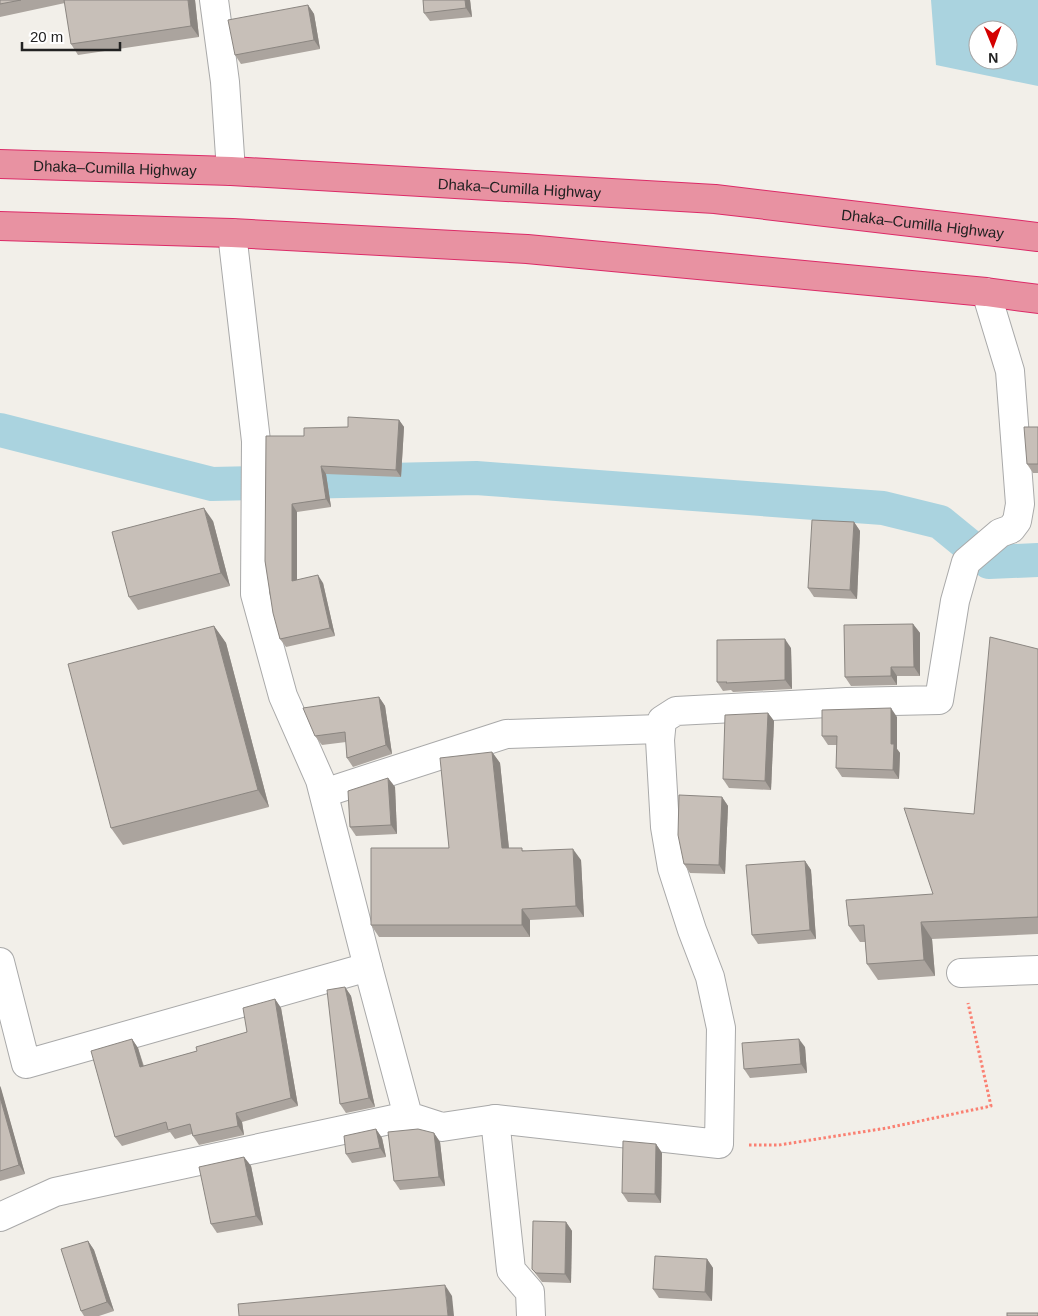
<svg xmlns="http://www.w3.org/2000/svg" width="1038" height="1316" font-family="Helvetica,sans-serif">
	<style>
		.water { fill: #aad3df; fill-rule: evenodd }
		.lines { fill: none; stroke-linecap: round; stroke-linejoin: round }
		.canal { stroke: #aad3df; stroke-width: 34 }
		.minor-casing { stroke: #a9a9a9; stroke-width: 30 }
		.highway-casing { stroke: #dc2a67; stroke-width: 30 }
		.path { stroke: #fa8072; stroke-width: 3; stroke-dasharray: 2.5 2.5; stroke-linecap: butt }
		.minor { stroke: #fff; stroke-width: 28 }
		.highway { stroke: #e892a2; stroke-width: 28 }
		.wall { fill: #aba49e }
		.shaded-wall { fill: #8b8681 }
		.building { fill: #c7bfb8; stroke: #8b8681 }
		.labels { text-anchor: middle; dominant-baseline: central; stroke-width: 4; stroke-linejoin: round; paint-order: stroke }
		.street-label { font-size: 15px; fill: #222; stroke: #fff }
	</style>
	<rect width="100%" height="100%" fill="#f2efe9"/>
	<!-- water -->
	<path class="water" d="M931,0h107v86l-102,-21zM978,30h30v30h-30z"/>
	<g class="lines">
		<!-- canal -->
		<path class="canal" d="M0,430l212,54 264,-6 407,30 57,14 49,40 49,-2"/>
		<defs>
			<g id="minor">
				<path d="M214,0l11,82 6,89"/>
				<path d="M232,233l24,208 -1,153 28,102 37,84 48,187 40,149 34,11 53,-8 16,151 19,22 1,24"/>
				<path d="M324,793l182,-59 154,-5"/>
				<path d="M0,962l26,102 342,-97"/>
				<path d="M961,973l77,-3"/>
				<path d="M495,1119l224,25 2,-116 -11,-51 -18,-47 -20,-62 -7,-41 -5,-87 2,-20 14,-9 171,-9 92,-2 16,-99 11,-39 34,-29 11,-4 6,-8 3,-17 -10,-133 -24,-79"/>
				<path d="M0,1217l55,-25 353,-76"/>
			</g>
			<g id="highway">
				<path id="s1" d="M0,164l231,7 484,28 323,38"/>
				<path d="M0,226l232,7 295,16 459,43 52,7"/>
			</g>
		</defs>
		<!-- minor casing -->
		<use href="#minor" class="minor-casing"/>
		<!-- highway casing -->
		<use href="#highway" class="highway-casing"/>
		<!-- path -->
		<path class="path" d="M749,1145h30l108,-17 104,-22 -23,-103"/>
		<!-- minor -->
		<use href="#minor" class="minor"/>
		<!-- highway -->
		<use href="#highway" class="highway"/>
	</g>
	<!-- wall -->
	<g class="wall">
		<path d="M0,0h195l4,37 -121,18 -7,-11 -6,-41 -65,14z"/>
		<path d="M423,0h47l2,17 -42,4 -6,-8z"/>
		<path d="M308,5l6,9 6,35 -79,15 -6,-9z"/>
		<path d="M399,420l5,7 -3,50 -75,-3 5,33 -34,5v68l26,3 12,53 -49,11 -6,-8 -15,-78 39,-125 44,-9z"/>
		<path d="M1038,427v46h-5l-6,-9z"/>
		<path d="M213,521l17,65 -92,24 -9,-13z"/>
		<path d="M854,522l6,9 -3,68 -43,-2 -6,-9z"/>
		<path d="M913,624l7,9v43h-23v9l-46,1 -6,-9z"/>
		<path d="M214,626l12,17 43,164 -146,38 -12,-17z"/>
		<path d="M791,648l1,41 -59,3 -2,-2 -8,1 -6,-9z"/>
		<path d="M1038,649v285l-106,5 3,37 -57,4 -11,-16 -2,-22h-5l-11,-16 84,-32 41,-80z"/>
		<path d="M379,697l6,9 7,48 -39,13 -6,-9 -1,-16 -24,3 -7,-9z"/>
		<path d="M768,713l6,8 -3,69 -42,-2 -6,-9z"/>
		<path d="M897,717v32l3,4 -1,26 -57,-2 -6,-9 1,-23h-9l-6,-9z"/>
		<path d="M492,752l8,11 9,85 72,12 3,57 -54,3v17h-151l-8,-12 78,-77z"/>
		<path d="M388,778l7,9 2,47 -41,2 -6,-9z"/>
		<path d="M722,797l6,9 -3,68 -35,-1 -6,-9z"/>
		<path d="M805,861l6,9 5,69 -58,5 -6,-9z"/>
		<path d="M345,987l6,9 24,111 -29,6 -6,-9z"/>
		<path d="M275,999l6,9 17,98 -56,16 2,13 -45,10 -6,-9 -1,-2 -17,5 -5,-7 -48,14 -7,-9 17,-98 6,9 6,18 53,-15 50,-19z"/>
		<path d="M805,1047l2,26 -57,5 -6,-9z"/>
		<path d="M0,1086l25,88 -25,7z"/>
		<path d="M376,1129l6,9 4,19 -34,6 -6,-9z"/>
		<path d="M434,1133l6,9 5,44 -45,4 -6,-9z"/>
		<path d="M656,1144l6,9 -1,50 -33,-1 -6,-9z"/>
		<path d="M244,1157l7,9 12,59 -46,8 -6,-9z"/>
		<path d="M566,1222l6,9 -1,52 -29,-1 -10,-13z"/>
		<path d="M88,1241l6,9 20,61 -15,5h-15l-3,-5z"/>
		<path d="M707,1259l6,9 -1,33 -53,-3 -6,-9z"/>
	</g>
	<!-- shaded-wall -->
	<g class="shaded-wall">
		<path d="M188,0h7l4,37 -8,-11z"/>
		<path d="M465,0h5l2,17 -6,-9z"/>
		<path d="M308,5l6,9 6,35 -6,-9z"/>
		<path d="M399,420l5,7 -3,50 -5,-7z"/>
		<path d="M321,466l5,8 5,33 -5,-8z"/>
		<path d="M292,504l5,8v76l-5,-7z"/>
		<path d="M204,508l9,13 17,65 -9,-13z"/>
		<path d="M854,522l6,9 -3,68 -7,-9z"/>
		<path d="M318,575l5,8 12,53 -5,-8z"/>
		<path d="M913,624l7,9v43l-6,-9z"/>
		<path d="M214,626l12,17 43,164 -11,-17z"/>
		<path d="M785,639l6,9 1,41 -7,-9z"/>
		<path d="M891,667l6,9v9l-6,-9z"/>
		<path d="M379,697l6,9 7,48 -6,-9z"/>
		<path d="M891,708l6,9v32l3,4 -1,26 -6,-9 -2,-26z"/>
		<path d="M768,713l6,8 -3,69 -6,-9z"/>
		<path d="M492,752l8,11 10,96 -8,-11z"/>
		<path d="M388,778l7,9 2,47 -6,-9z"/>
		<path d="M722,797l6,9 -3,68 -6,-9z"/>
		<path d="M573,849l8,11 3,57 -8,-11z"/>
		<path d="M805,861l6,9 5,69 -6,-9z"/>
		<path d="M522,909l8,11v17l-8,-12z"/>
		<path d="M921,922l11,17 3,37 -11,-16z"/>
		<path d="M345,987l6,9 24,111 -6,-9z"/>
		<path d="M275,999l6,9 17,98 -7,-8z"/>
		<path d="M132,1039l6,9 8,28 -6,-9z"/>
		<path d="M799,1039l6,8 2,26 -6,-9z"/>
		<path d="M0,1086l1,2 24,86 -6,-9 -19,-68z"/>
		<path d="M236,1113l6,9 2,13 -6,-9z"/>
		<path d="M376,1129l6,9 4,19 -6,-9z"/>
		<path d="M434,1133l6,9 5,44 -6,-9z"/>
		<path d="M656,1144l6,9 -1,50 -6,-9z"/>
		<path d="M244,1157l7,9 12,59 -7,-9z"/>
		<path d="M566,1222l6,9 -1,52 -6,-9z"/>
		<path d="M88,1241l6,9 20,61 -7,-9z"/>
		<path d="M707,1259l6,9 -1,33 -7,-9z"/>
		<path d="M445,1285l7,11 2,20h-6z"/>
	</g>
	<!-- building -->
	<g class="building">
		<path d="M0,0h21l-21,4z"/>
		<path d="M64,0h124l3,26 -120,18z"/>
		<path d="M423,0h42l1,8 -42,5z"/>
		<path d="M308,5l6,35 -79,15 -7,-35z"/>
		<path d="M348,417l51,3 -3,50 -75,-4 5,33 -34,5v77l26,-6 12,53 -50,11 -7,-26 -8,-52 1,-125h38v-8l44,-1z"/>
		<path d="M1024,427h14v37h-11z"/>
		<path d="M204,508l17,65 -92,24 -17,-65z"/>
		<path d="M812,520l42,2 -4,68 -42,-2z"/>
		<path d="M913,624l1,43h-23v9l-46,1 -1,-52z"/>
		<path d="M214,626l44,164 -147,38 -43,-164z"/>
		<path d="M990,637l48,12v268l-117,5 3,38 -57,4 -3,-39 -15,1 -3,-26 87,-6 -29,-86 70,6z"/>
		<path d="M785,639v41l-59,3 1,-1h-10v-42z"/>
		<path d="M379,697l7,48 -39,13 -2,-26 -30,4 -12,-28z"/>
		<path d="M891,708v36h3l-1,26 -57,-2 1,-32h-15v-26z"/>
		<path d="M768,713l-3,68 -42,-2 2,-64z"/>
		<path d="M492,752l10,96h20v3l51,-2 3,57 -54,3v16h-151v-77h78l-9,-90z"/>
		<path d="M388,778l3,47 -41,2 -2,-36z"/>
		<path d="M679,795l43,2 -3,68 -35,-1 -6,-29z"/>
		<path d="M805,861l5,69 -58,5 -6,-70z"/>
		<path d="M345,987l24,111 -29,6 -13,-114z"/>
		<path d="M275,999l16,99 -55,15 2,13 -45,10 -3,-12 -22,6 -2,-8 -51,15 -24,-86 41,-12 8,28 57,-16 -1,-4 51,-15 -4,-24z"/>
		<path d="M799,1039l2,25 -57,5 -2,-26z"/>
		<path d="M0,1097l19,68 -19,6z"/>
		<path d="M376,1129l4,19 -34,6 -2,-18z"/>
		<path d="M418,1129l16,4 5,44 -45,4 -6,-49z"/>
		<path d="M623,1141l33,3 -1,50 -33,-1z"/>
		<path d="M244,1157l12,59 -45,8 -12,-57z"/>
		<path d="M533,1221l33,1 -1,52 -29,-1 -4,-4z"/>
		<path d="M88,1241l19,61 -26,9 -20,-62z"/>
		<path d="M655,1256l52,3 -2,33 -52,-3z"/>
		<path d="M445,1285l3,31h-209l-1,-12z"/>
		<rect x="1007" y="1313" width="31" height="3"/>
	</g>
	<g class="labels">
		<!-- street labels -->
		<g class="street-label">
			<text stroke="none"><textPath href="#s1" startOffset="115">Dhaka–Cumilla Highway</textPath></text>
			<text stroke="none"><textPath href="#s1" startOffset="520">Dhaka–Cumilla Highway</textPath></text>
			<text stroke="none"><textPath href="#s1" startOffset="925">Dhaka–Cumilla Highway</textPath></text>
		</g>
	</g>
	<!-- north arrow -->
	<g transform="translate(993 45) rotate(179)"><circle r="24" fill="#ffffff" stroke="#a7a7a7"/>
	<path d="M0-4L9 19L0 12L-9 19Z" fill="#d40000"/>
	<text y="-8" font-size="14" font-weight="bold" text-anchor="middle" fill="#222222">N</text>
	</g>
	<!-- scale -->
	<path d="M22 42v8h98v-8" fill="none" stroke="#222222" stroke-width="2.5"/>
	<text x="30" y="42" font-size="15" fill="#222222" stroke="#ffffff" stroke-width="4" paint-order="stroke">20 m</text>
</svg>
